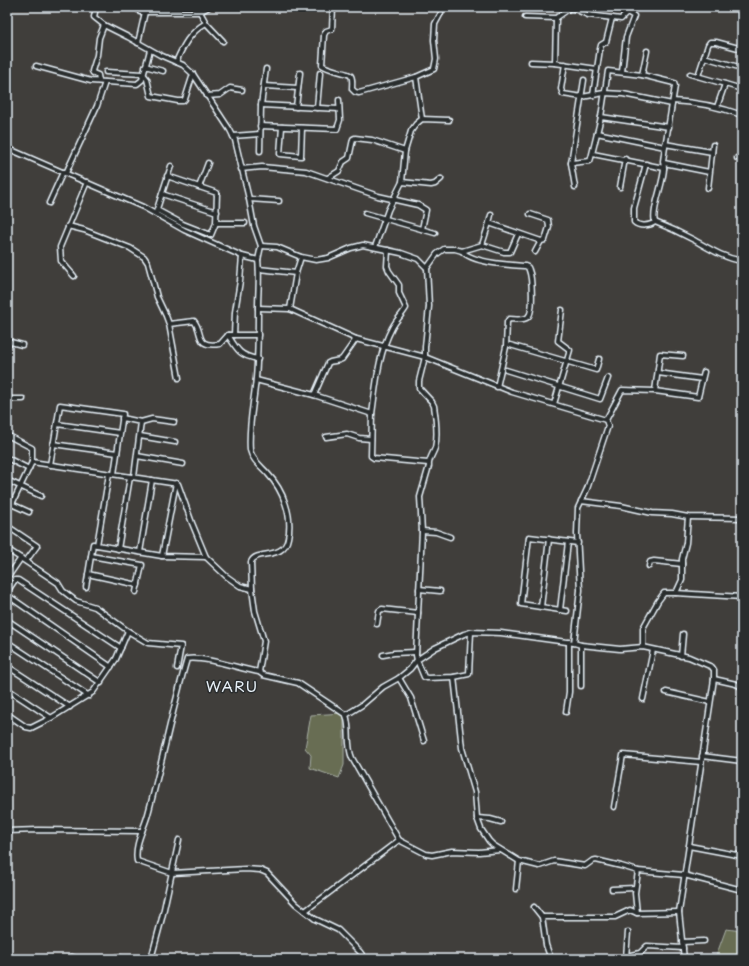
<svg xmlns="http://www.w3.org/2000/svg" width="749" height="966" font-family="'Playpen Sans',sans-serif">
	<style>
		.green { fill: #676d53; stroke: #a8afa6 }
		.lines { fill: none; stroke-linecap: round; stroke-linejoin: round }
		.street-casing { stroke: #e8f1f8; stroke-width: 7 }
		.street { stroke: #2a2d2e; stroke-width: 4 }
		.labels { text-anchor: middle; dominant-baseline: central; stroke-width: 3; stroke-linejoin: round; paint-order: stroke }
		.quarter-label { font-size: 15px; letter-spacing: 1px; fill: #e8f1f8; stroke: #2a2d2e }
	</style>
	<rect width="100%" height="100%" fill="#403e3b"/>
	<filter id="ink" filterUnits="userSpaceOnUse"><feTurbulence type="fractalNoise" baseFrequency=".025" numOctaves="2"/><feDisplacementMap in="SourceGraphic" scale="8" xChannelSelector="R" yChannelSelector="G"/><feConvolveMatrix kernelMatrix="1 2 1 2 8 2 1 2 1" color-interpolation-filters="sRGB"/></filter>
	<g filter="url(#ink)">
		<!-- green -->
		<g class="green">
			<path d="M344,713v52l-5,13 -29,-10 1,-13 -6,-7 6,-33z"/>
			<path d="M726,929l16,2v28h-27z"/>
		</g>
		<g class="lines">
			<defs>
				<g id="street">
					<path d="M96,7l-2,10 10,8 24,12 32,18 23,10 10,9 37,56 5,10 14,59 5,27 7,20 -3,14c2,16 0,32 0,48 0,24 0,47 -2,70 -2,24 -8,47 -6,72 2,10 12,17 18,24 15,16 25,42 20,64 -4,23 -32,11 -37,24l1,27 3,22 9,30 -5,31"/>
					<path d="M140,7v5h60l9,-5"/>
					<path d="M333,7l-1,22 -6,2 -2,4 -2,30c6,5 28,8 29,11 2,3 1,9 1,13l3,3 4,1 57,-16 18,-8 2,-10 -2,-19 1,-16 6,-11 1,-6"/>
					<path d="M570,7l18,8 33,4 6,-6 2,-6"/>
					<path d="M525,17l31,1"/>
					<path d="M206,23l17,18"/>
					<path d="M138,43l7,-31"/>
					<path d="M704,57l38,11"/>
					<path d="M176,62c7,-16 14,-30 30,-39l-6,-11 -5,-5"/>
					<path d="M531,62l24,1 42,6"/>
					<path d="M555,63l1,-45 14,-10"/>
					<path d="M565,64l-4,25 2,5 19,3 22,-4 19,1 49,10"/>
					<path d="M36,66l55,15 46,3 5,-4 8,-30"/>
					<path d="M145,66l18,5"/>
					<path d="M106,72l37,2 4,5 4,17 27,5h5l2,-2 8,-25"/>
					<path d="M622,72l4,-35 8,-21 -7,-4"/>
					<path d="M690,74l35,10 -8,23"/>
					<path d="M642,75l5,-24"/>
					<path d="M698,76l10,-31 2,-3h6l26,7"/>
					<path d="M416,77l6,42"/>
					<path d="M99,81l-1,-6 -5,-2 -1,-2 5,-16 2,-17 5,-13"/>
					<path d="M725,84l17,5"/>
					<path d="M264,86l34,2"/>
					<path d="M593,95l7,-46 1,-4 5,-3 6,-24"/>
					<path d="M207,96l13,-1 10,-7 12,2"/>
					<path d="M673,101c23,1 47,6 69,14"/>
					<path d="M261,105l78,4"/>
					<path d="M296,107l4,-34"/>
					<path d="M317,108l3,-35"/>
					<path d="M601,117l68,10"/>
					<path d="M260,126l77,3 3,-9 -1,-20"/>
					<path d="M282,127l-2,27 21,2 1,-28"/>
					<path d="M597,133l68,14"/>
					<path d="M233,136l27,-2"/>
					<path d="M665,144l47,8"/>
					<path d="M7,148l136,59 41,23 58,26 16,4"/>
					<path d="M260,151l1,-46 5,-36"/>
					<path d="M737,158h5"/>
					<path d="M571,163l19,-2 1,-3 10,-41 7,-46 34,4 32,8 1,3 -10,61 -2,14 1,7 -71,-14"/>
					<path d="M664,163l45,9"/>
					<path d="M646,164l-12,44v14c5,5 16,4 21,0"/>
					<path d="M241,169l21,-2 44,4 72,25 40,9 8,5 -4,19"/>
					<path d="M66,173l31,-67 8,-24"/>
					<path d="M328,178l11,-7 4,-9 6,-4 4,-19 2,-1 17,2 33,11"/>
					<path d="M402,182l29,3 4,-1 6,-5"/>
					<path d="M199,187l9,-24"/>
					<path d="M575,187l-4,-24 13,-83"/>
					<path d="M620,187l5,-28"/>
					<path d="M708,188l5,-43"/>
					<path d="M162,194l55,18"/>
					<path d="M249,199l30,2"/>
					<path d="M49,203l14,-31"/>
					<path d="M157,210l26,14 28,11 5,-12 1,-30 -50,-17"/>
					<path d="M156,212l15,-46"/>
					<path d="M365,213l70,20"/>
					<path d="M491,215l-2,8 52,18 4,-1 4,-13 -1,-7 -18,-6"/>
					<path d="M655,222c13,5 26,11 39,18 16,9 30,18 48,21"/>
					<path d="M655,222c-4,-11 9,-40 9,-54"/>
					<path d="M216,223h29"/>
					<path d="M489,223l-7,22 22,7h6l8,-18"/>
					<path d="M68,226l16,4 46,18 14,9 4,6 9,34 9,19 3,8"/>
					<path d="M261,246l16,1 24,10 15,3 12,-2 23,-10 12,-3 38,8 17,6 9,9 2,38 -4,41v10l-6,24v7l13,14 2,4c2,13 4,30 1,42 -2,6 -7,12 -6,18l-9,31 2,34 -6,124 1,5 7,17 3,1 27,-1 15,-3 2,-42"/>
					<path d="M375,247l13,-37 14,-28 3,-31 6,-20 5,-7 6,-5 27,1"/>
					<path d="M462,251c10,12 47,14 63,15 3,1 3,1 4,4 3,7 5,42 -1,47 -5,4 -13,2 -19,2l-2,3 -1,25 -9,40"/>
					<path d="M535,252l6,-11"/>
					<path d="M427,268l10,-14 7,-5h11l7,2 20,-6"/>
					<path d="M259,269l37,4"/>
					<path d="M74,276l-13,-15 -1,-14 27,-65"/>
					<path d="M258,308l32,1 66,30 69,18 87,35 94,28"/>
					<path d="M290,309l6,-36 5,-16"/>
					<path d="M228,335c9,15 12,21 30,24"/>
					<path d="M234,335l1,-23 5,-31 2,-25"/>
					<path d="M7,341l15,4"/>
					<path d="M510,345l86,25 3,-11"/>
					<path d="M506,370l94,29 8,-21"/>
					<path d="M658,373l44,6"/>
					<path d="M179,378l-10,-54 25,-3c10,12 0,27 26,23l8,-9h30"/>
					<path d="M256,380l58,15 58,19 -1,42 3,2 54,5"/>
					<path d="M655,391l5,-37 23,2"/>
					<path d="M314,395l14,-32c4,-3 9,-1 14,-4l14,-20"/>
					<path d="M7,399h16"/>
					<path d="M554,404l16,-54 -12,-9 4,-31"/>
					<path d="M372,414c4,-28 6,-60 20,-86 4,-8 10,-13 14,-20l-7,-15v-8l-10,-14 -2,-5 1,-16"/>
					<path d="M122,418l19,4 11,-3 22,3"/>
					<path d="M57,424l63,9"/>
					<path d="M7,435l25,13v14"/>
					<path d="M140,436l35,6"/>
					<path d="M326,437l21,-3 12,4 12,1"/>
					<path d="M53,444l64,9"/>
					<path d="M137,456l46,8"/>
					<path d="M7,458l22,11"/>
					<path d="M50,465l10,-60 63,9 -9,60"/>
					<path d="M109,474l-12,71 65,11 44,1"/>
					<path d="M134,477l7,-55"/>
					<path d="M7,480l34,16"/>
					<path d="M581,501l40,5 31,7 20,1 16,3 54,1"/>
					<path d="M7,502l22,10"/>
					<path d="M12,504l20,-42 146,22 14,39 14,34 20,19 14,10 12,3"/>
					<path d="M7,526l30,20 -11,15"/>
					<path d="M422,531l14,1 14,5"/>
					<path d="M7,549l51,34 5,8 13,10 19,6 33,24 20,12 33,3 -4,22"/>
					<path d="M118,549l12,-72"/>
					<path d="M140,552l12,-72"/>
					<path d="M91,556l51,9 -6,27"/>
					<path d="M162,556l14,-73"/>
					<path d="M649,566l1,-4 4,-1 28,3"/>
					<path d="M7,572l3,2 11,-16"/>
					<path d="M88,574l50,11"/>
					<path d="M86,587l7,-43 4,1"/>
					<path d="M419,589l21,2"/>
					<path d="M7,592l8,-12h3l103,68"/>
					<path d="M676,593l66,4"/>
					<path d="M7,595l104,72"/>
					<path d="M541,607l8,-68"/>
					<path d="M560,610l8,-68"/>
					<path d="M567,611l-46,-7 8,-67 49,6"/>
					<path d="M7,620l94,63"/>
					<path d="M377,624l2,-13 3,-2 36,4"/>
					<path d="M7,642l82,54"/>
					<path d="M574,643l6,-53 -3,-56 1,-26 9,-19 21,-63 -2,-6 16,-30 33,1 43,6 6,-25"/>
					<path d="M643,647v-19l15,-27 6,-8h12l6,-13v-21l4,-16 2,-26"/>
					<path d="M383,655l11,-2 22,-1"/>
					<path d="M681,656l2,-22"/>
					<path d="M7,666l63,41"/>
					<path d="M454,677l8,71 13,44 2,26 4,11 8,12 4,4 26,16 20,5 15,-5 31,5 7,-5 4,-1 25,6 17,5 46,4 58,15"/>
					<path d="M399,678l12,20 13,43"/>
					<path d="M714,679l22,5 6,3"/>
					<path d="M581,686v-41"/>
					<path d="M7,689l44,29"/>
					<path d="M666,692l44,10"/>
					<path d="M643,699l10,-49"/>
					<path d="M566,712l3,-20v-50"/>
					<path d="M7,714l19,13 5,1 20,-10 42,-26 23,-33 12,-28"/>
					<path d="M346,715l16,-10 21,-18 16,-9 11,-9 7,-9 18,-12 29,-14 7,-2 30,1 73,10 7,2 39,4 23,-2 46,10 23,10 2,3v9l-35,233 5,47"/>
					<path d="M702,756l40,5"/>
					<path d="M614,807l9,-52 78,7"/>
					<path d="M477,818l13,1 11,3"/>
					<path d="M7,831l31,-1 104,1"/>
					<path d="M689,846l53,10"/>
					<path d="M516,889l3,-28"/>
					<path d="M612,889l23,-1"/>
					<path d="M534,907l8,10 4,28 5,14"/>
					<path d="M305,911l94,-71 27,14 6,1 20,-4 27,1 21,-2"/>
					<path d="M637,913l-2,-20 3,-22"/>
					<path d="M542,917h73l15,-7 7,3 42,-1"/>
					<path d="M682,942l22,-1"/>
					<path d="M626,956l14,-3 7,-7 36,2"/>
					<path d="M72,957l5,2"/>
					<path d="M116,957l9,2"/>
					<path d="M626,957l2,-25"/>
					<path d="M151,959l11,-41 17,-78"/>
					<path d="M365,959l-5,-7 -22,-22 -23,-11 -19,-15 -29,-31 -7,-3 -14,-1 -74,4 -35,-12c-3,-16 7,-32 11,-47 14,-51 24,-104 39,-155 18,-3 53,10 72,13l4,3 35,8 48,32c5,14 0,29 6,43l47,82"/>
				</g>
			</defs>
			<!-- street casing -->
			<use href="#street" class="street-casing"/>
			<!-- street -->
			<use href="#street" class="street"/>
		</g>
	</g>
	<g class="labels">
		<!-- quarter labels -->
		<g class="quarter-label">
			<text x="232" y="685">WARU</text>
		</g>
	</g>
	<!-- margin -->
	<rect width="749" height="966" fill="none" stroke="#2a2d2e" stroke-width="24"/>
	<rect x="12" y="12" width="725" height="942" fill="none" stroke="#e8f1f8" stroke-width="1.5" filter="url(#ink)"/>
</svg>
